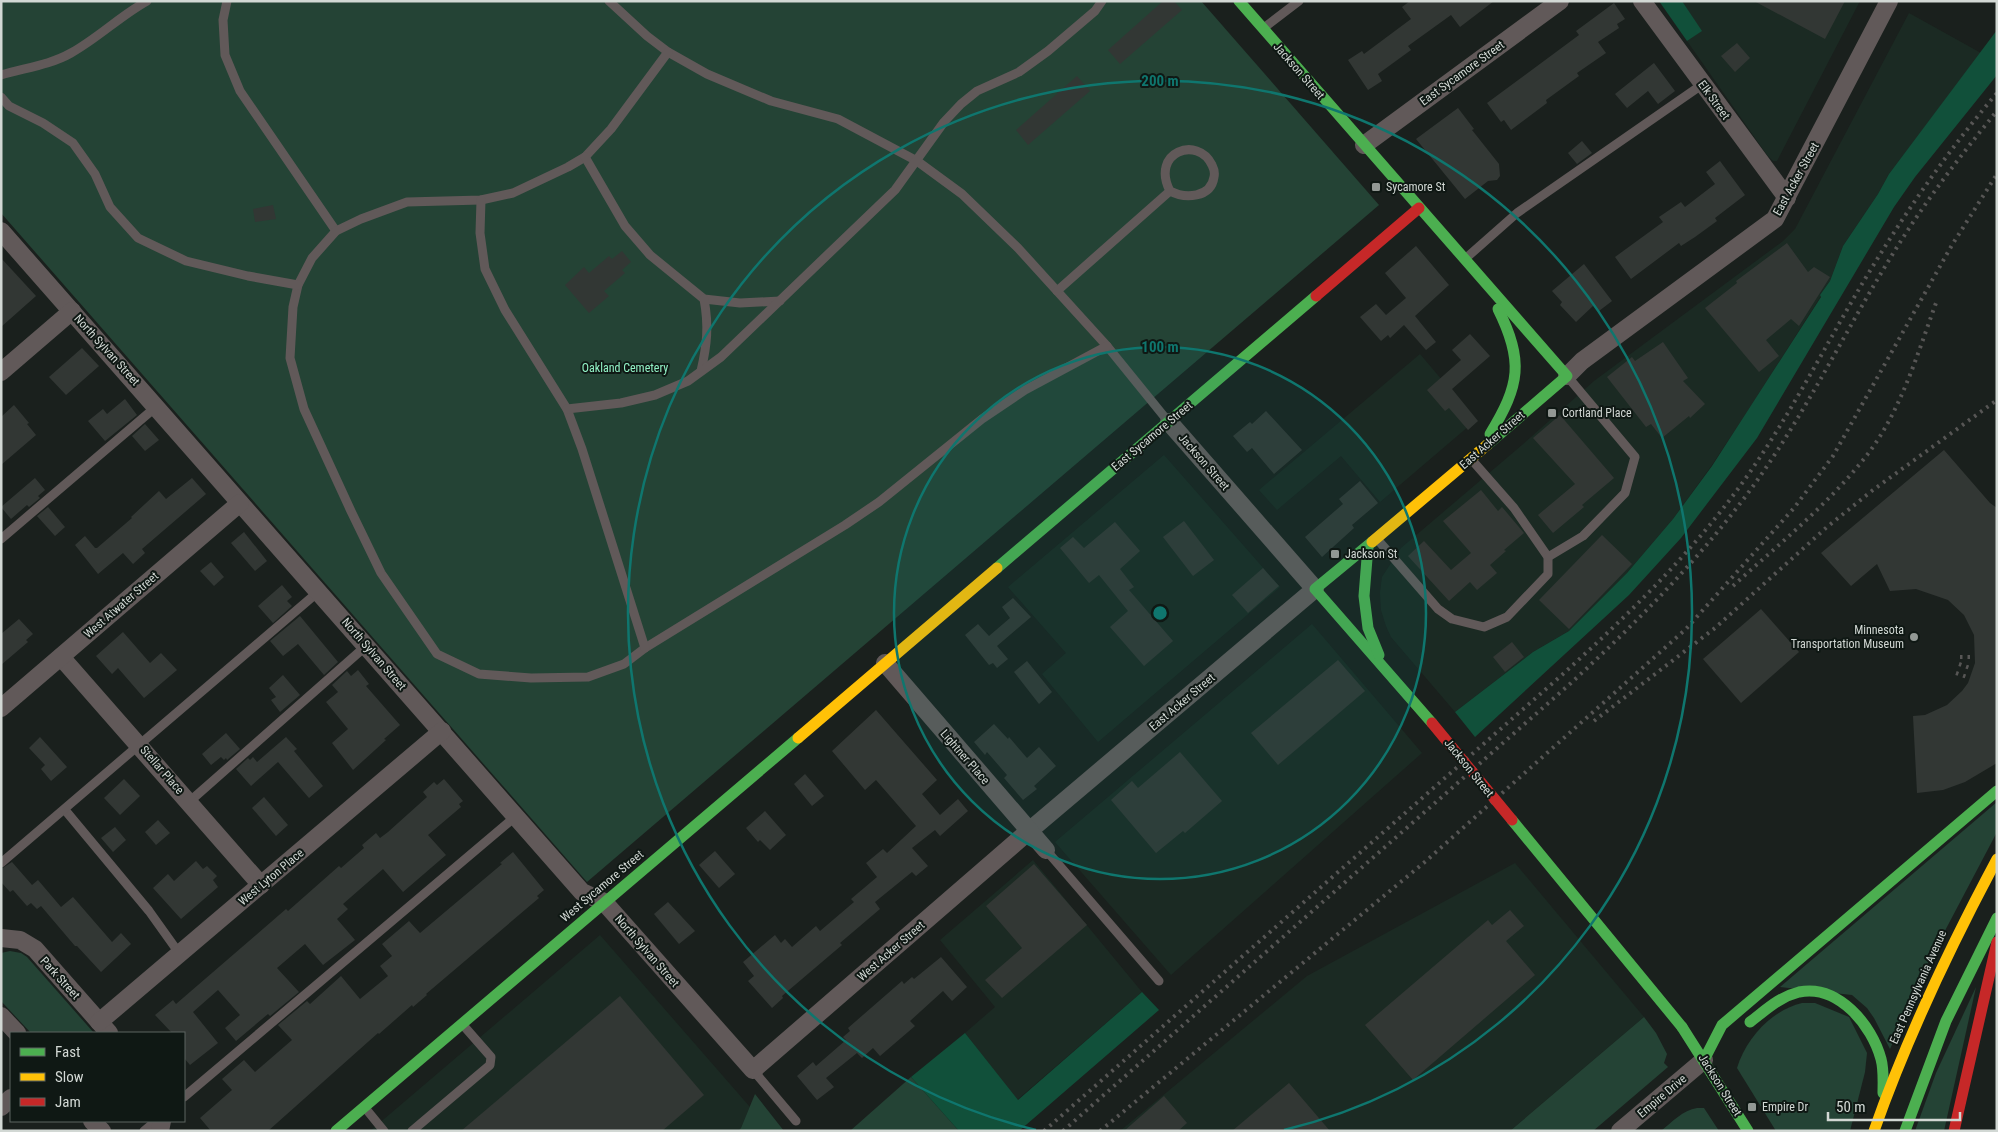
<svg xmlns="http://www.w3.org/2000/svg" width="1998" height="1132" font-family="'Roboto Condensed',sans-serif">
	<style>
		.built { fill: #1b2a23 }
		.green { fill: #244335 }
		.forest { fill: #11503a }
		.building { fill: #323734 }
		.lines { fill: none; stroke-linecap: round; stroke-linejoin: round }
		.lane { stroke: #615959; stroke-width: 9 }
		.street { stroke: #615959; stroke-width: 18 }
		.fast { stroke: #4caf50; stroke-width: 11 }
		.slow { stroke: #ffc107; stroke-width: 11 }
		.jam { stroke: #c62828; stroke-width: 11 }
		.rail { stroke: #575655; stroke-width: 4; stroke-dasharray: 2.5 5; stroke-linecap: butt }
		.fast-bridge { stroke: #4caf50; stroke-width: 11 }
		.jam-bridge { stroke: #c62828; stroke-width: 11 }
		.ring { fill: none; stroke: #0f766e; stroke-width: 2.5 }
		.poi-dot { fill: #929894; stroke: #0f1814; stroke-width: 2 }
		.labels { text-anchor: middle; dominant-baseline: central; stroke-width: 4; stroke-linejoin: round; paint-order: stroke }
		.street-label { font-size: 12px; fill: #d2d8d4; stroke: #0f1814 }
		.poi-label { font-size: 12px; fill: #d2d8d4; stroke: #0f1814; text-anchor: start }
		.park-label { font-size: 12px; fill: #92f2c6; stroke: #0f1814 }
		.centre { fill: #0f766e; stroke: #0f1814; stroke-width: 2.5 }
		.ring-label { font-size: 15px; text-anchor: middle; font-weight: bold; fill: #0f766e; stroke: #0f1814; stroke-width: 4; stroke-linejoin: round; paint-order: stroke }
	</style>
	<rect width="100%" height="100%" fill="#1a201d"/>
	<!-- built -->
	<g class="built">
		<path d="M1682,1h178l-83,160h-4l-6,-6 -80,-114 14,-10z"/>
		<path d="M1909,13l72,40 -92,121 -11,20 -35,52 -13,35 -10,14 1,1 -72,113 -37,56 -39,54 -46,54 -58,58 -36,21 -78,60 -64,-75 -5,-11 -5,-16 -1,-17 2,-16 19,-29 121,-103 72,-64 189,-140 12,-12z"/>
		<path d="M1420,354l56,66 -96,82 -39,-46 -64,54 -18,-20z"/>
		<path d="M1164,455l116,132 -182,155 -56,-68 24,-21 -58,-66z"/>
		<path d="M1312,624l110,129 -251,222 -116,-133z"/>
		<path d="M1033,860l109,132 -125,108 -52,-67 30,-26 -55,-67z"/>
		<path d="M1515,863l129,154 -134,114h-390l187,-155z"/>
		<path d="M600,935l150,172 -9,21 -3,3h-368z"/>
	</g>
	<!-- green -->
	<g class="green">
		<path d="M1,1h1200l178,204 -792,677 -586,-669z"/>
		<path d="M1997,802v30l-68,129 -39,88 -16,-31 -7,-10 -15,-13 -72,-8z"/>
		<path d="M10,951l11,2 6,4 67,76h-63l-30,-32v-48z"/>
		<path d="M1976,987l-32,144h-29l21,-58z"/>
		<path d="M1802,1003h13l34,14 18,36 -2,19 -15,59h-74l-39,-63c9,-30 35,-58 65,-65z"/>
		<path d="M1644,1017l12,16 11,21 -3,9 4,4 -75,64h-83z"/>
		<path d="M911,1077l48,54h-109z"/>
		<path d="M755,1094l29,37h-46l3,-3z"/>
		<path d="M1697,1108h7l15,23h-58c11,-9 22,-21 36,-23z"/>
	</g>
	<!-- forest -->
	<g class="forest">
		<path d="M1659,1h23l20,30 -15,10z"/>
		<path d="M1997,30v45l-82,102 -21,30 -137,231 -76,100 -52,57 -154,142 -20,-25 78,-60 36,-21 58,-58 46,-54 39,-53 109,-169 -1,-2 10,-14 13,-35 35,-52 11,-20z"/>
		<path d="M1142,992l17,18 -140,121h-60l-48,-54 54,-44 53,67z"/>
	</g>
	<!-- building -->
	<g class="building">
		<path d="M1163,1h11l8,9 -62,54 -12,-14z"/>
		<path d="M1410,1h84l-34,26 -9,-12 -43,31 3,4 -33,24 4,7 -14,9 -20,-30 14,-9 2,3 47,-35 -9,-12z"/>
		<path d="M1754,1h91l-20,38z"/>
		<path d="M1614,3l11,16 -8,5 2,4 -21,14 8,11 -29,20 2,3 -33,24 1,3 -36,27 -7,-10 -3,2 -14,-19 92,-68 -3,-4z"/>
		<path d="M1737,43l13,15 -15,14 -14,-16z"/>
		<path d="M1654,63l21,28 -17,13 -10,-13 -21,17 -12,-14z"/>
		<path d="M1077,76l13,15 -62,54 -12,-15z"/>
		<path d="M1458,108l16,21 -2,1 27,34 1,12 -3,4 -9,1 -23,18 -49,-60z"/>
		<path d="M1582,141l10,12 -15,11 -9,-11z"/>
		<path d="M1720,161l25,34 -30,23 2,3 -22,16 -14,9 -2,-3 -48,36 -16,-22 48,-35 -4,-5 22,-15 4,5 30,-23 -9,-12z"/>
		<path d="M273,205l3,14 -21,3 -2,-13z"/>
		<path d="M1787,243l21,29 6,-5 16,10 -31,49 -8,-7 -25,21 13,16 -20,16 -54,-64 32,-25 -1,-2z"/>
		<path d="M1416,246l33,39 -34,31 21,26 -10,8 -22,-25 -14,13 -2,-3 -7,6 -21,-24 16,-13 10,11 20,-17 -21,-25z"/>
		<path d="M622,251l9,11 -9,8 3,3 -21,18 5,5 -20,17 -24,-28 19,-18 5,6 20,-17 3,3z"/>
		<path d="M1,258l35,38 -35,31z"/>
		<path d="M1584,264l28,37 -13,10 -5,-6 -18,17 -16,-17 2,-3 -10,-11z"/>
		<path d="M1470,334l20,22 -38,33 26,32 -10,9 -19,-22 -4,3 -18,-21 34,-30 -9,-10z"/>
		<path d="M1663,342l25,36 -5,3 22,23 -15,14 -1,-2 -27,22 -11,-14 -5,3 -39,-50 25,-20 3,4z"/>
		<path d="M82,348l17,18 -33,29 -17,-18z"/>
		<path d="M125,399l12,16 -32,26 -17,-20 15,-12 4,5z"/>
		<path d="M14,405l15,18 -2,1 9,11 -35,30v-48z"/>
		<path d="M1266,411l36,39 -28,24 -22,-26 -5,4 -14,-16 17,-14 2,2z"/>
		<path d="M1560,415l54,63 -32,27 2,2 -31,26 -15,-18 37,-31 -42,-46z"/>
		<path d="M145,424l14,16 -14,11 -13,-15z"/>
		<path d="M1944,450l46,53 7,5v255l-32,19 -22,8 -26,3 -4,-77 12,-1 22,-10 15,-14 6,-8 7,-20 -1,-28 -10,-20 -16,-15 -32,-11 -26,2 -13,-27 -26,22 -30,-33z"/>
		<path d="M35,478l10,12 -7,6 2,2 -11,9 -2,-2 -16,14 -10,-12z"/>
		<path d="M192,478l14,16 -64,55 3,4 -12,11 -10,-11 -25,21 -23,-29 10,-9 10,12h2l35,-30 -1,-1 28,-26 7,8z"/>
		<path d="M1360,481l18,22 -26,22 2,3 -32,29 -17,-20 38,-33 -4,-5z"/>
		<path d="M1481,490l17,21 4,-4 22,26 -20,17 2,1 -16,14 7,8 -20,17 -7,-8 -21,19 -41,-45 16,-15 27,29 20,-17 -28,-32z"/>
		<path d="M48,507l17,20 -10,9 -18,-20z"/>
		<path d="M1184,521l30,39 -21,16 -30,-39z"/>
		<path d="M1115,522l25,29 -20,18 14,18 -5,3 44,51 -29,25 -34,-39 18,-16 -29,-36 -10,8 -29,-35 13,-11 11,11z"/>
		<path d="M244,532l23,29 -12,10 -24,-28z"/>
		<path d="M1602,535l30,29 -63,65 -30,-29z"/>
		<path d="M211,562l13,15 -10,9 -14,-15z"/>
		<path d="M1263,568l16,18 -31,27 -16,-18z"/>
		<path d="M282,585l10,12 -5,4 5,5 -19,17 -15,-17z"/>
		<path d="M1013,598l18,19 -34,29 11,13 -11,9 -4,-5 -4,2 -24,-30 13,-11 11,12 21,-18 -8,-11z"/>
		<path d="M1761,609l38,43 -58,51 -38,-44z"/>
		<path d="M300,616l38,46 -14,13 -26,-31 -15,12 -13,-15z"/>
		<path d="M19,619l14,15 -7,6 2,2 -27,23v-31z"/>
		<path d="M123,632l27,31 11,-10 16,17 -33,28 -26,-30 -6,6 -16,-18z"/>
		<path d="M1512,642l12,15 -19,15 -12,-15z"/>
		<path d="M1338,660l27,31 -87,74 -27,-32z"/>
		<path d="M1027,661l25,31 -13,12 -25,-32z"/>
		<path d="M358,670l11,14 -3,2 34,39 -16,14 2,1 -33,30 -21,-27 16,-14 -22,-27 12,-10 -6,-7 15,-14 4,5z"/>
		<path d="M283,675l17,20 -20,17 -9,-12 5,-3 -7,-9z"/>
		<path d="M876,710l61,70 -15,14 18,21 18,-16 10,12 -28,25 -5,-6 -23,18 16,18 -12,10 -4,-4 -37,30 5,7 -40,34 2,2 -60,51 1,2 -11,10 -24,-27 6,-5 -11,-14 32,-27 6,8 4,-4 7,8 24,-21 4,5 34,-29 -3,-3 26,-22 -11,-14 17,-14 4,4 29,-27 -40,-46 -11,10 -33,-39z"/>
		<path d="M994,724l14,15 1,-2 18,21 12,-11 17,19 -22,20 3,3 -14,11 -19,-22 3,-3 -20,-23 -2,3 -11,-13z"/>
		<path d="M226,733l14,16 -13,11 -1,-2 -2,2 -3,-3 -10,8 -9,-11z"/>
		<path d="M40,737l27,30 -16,14 -10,-12 4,-4 -16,-17z"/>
		<path d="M286,737l11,12 -3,2 29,35 -14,12 -31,-36 -27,24 -15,-17 12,-11 2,2 3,-3 4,5z"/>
		<path d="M1180,752l42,49 -37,32 -2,-2 -27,22 -45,-53 21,-19 6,7z"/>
		<path d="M805,774l19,22 -12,10 -18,-22z"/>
		<path d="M124,779l16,17 -20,19 -16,-17z"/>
		<path d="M444,779l19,22 -4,3 2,3 -33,28 18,20 -43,37 -20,-23 -40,35 5,5 -11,10 18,21 -32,25 -18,-21 -28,24 22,24 -29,24 -2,-2 -32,27 -11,-13 15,-13 -22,-25 -25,22 25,31 -28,22 -6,-7v-25h-12l-17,-18 18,-15 3,4 110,-95 2,2 51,-45 2,2 23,-20 -2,-3 14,-12 4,5 8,-6 39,-35 -4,-5 11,-10 3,3z"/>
		<path d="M264,797l24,28 -12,11 -24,-28z"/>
		<path d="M765,811l21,24 -16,15 -10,-10 -2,2 -12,-14z"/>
		<path d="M158,820l12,13 -14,12 -11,-13z"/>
		<path d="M115,827l11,13 -13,12 -12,-14z"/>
		<path d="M715,851l20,23 -16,14 -20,-23z"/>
		<path d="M513,852l31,38 -7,6 2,2 -113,96 1,1 -14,12 -1,-2 -33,29 -1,-1 -110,98h-57l-11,-13 32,-28 -10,-11 22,-19 11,12 37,-32 -14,-15 29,-24 3,3 31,-28 19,23 28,-23 -8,-10 12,-10 -10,-12 27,-23 11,12 82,-69 -2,-1z"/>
		<path d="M196,861l7,8 4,-3 10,10 -4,4 5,7 -37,32 -28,-31 15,-14 6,7z"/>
		<path d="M12,862l20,23 6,-5 23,27 12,-10 39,45 9,-9 10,11 -30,28 -24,-26h-2l-34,-40 -4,3 -6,-6 -4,3 -14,-16 -3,2 -9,-10v-13z"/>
		<path d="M1034,864l53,61 -85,73 -17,-18 37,-32 -36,-42z"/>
		<path d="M668,902l27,29 -16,13 -25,-30z"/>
		<path d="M1510,910l14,16 -18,15 29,34 -122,105 -48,-55 123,-105 4,5z"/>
		<path d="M941,957l26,30 -15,14 -9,-10 -33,30 5,5 -35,30 -7,-8 -11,10 -5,-5 -31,25 8,9 -17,13 -20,-24 16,-14 3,4 30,-26 -3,-3 7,-6 -2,-3 54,-47 2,3 8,-7 2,2z"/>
		<path d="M620,996l84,99 -42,36h-201z"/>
		<path d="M1289,1083l41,48h-98z"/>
		<path d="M1164,1096l23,27 -9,8h-54z"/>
	</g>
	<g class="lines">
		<!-- lane -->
		<g class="lane">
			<path d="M227,1l-4,19 2,35 15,36 96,140"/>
			<path d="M609,1l38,35 21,16 39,22 64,27 67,18 79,42 45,33 56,54 89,98 60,74"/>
			<path d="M1265,27l34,-26"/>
			<path d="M668,52l-57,77 -26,28 -17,10 -55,26 -32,7 -74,2 -46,17 -25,12 -24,27 -14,27 -5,22 -3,51 14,51 46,100 31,64 56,81 42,20 52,4 57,-1 36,-13 21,-16 200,-123 34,-23 103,-83 43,-29 82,-44"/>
			<path d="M1,75c23,-7 49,-10 70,-22 27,-15 49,-37 76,-52"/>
			<path d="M1,97l8,9 34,17 30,20 22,31 15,33 28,31 48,23 62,15 50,9"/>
			<path d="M585,157l40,69 25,29 54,44 36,4 40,-2"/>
			<path d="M481,200l-1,33 5,36 20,41 62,99 15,40 63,199"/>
			<path d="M1466,258l51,-45 186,-129"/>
			<path d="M1057,291l113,-100c15,8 41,7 44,-14 1,-4 0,-8 -2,-12 -14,-30 -62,-13 -42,26"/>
			<path d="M701,371c6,-26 8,-45 3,-72"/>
			<path d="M567,409l54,-6 34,-8 33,-14 33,-24 174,-167 49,-68 17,-18 16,-13 42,-19 29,-21 47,-40 7,-10"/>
			<path d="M1,539l156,-133"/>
			<path d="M1377,539l61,70 14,10 32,8 23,-10 41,-43v-17l-34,-49 -43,-49"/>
			<path d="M1548,557l35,-21 42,-43 10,-36 -68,-81"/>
			<path d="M189,802l177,-156"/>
			<path d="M65,810l84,101 30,42"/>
			<path d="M1046,850l113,131"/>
			<path d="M1,863l317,-271"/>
			<path d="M753,1070l43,51"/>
			<path d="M184,1097l332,-281"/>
			<path d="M366,1109l18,22"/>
			<path d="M144,1131l12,-10"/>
			<path d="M412,1131l78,-66 1,-8 -28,-32"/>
		</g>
		<!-- street -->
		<g class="street">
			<path d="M1642,1l145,197"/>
			<path d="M1364,145l196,-144"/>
			<path d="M1,231l581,661 22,10 149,168 276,-239 286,-242 -146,-167"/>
			<path d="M1,372l71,-61"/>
			<path d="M1567,376l15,-15 193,-142 114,-218"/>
			<path d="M61,657l200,228"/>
			<path d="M885,663l161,187"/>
			<path d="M1,708l239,-205"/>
			<path d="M1,938l19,2 15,9 74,84"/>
			<path d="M1,1016l16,17"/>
			<path d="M99,1022l343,-291"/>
			<path d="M1,1107l10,-9"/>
			<path d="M92,1121l10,10"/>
			<path d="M160,1131l2,-10"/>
			<path d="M1620,1131l84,-71"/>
		</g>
		<!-- fast -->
		<g class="fast">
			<path d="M1239,1l328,375 -80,69"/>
			<path d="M1490,434c30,-49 34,-73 8,-125"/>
			<path d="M1372,542l-57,47 117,134"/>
			<path d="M1368,546l-4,50 4,32 11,27"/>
			<path d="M997,568l319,-272"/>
			<path d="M1750,1022c16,-12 29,-25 49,-30 39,-8 73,33 82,67 3,11 2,23 2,34"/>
			<path d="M1682,1027l66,104"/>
			<path d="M1704,1060l18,-35 275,-234"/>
			<path d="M336,1131l462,-393"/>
			<path d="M1905,1131l41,-110 51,-103"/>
		</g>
		<!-- slow -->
		<g class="slow">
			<path d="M1372,542l115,-97"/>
			<path d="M798,738l199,-170"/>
			<path d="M1874,1131c33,-94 76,-184 123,-272"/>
		</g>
		<!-- jam -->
		<g class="jam">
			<path d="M1316,296l103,-88"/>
			<path d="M1954,1131l43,-189"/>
		</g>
		<!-- rail -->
		<g class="rail">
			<path d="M1733,586c46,-42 96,-82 134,-131 34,-44 50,-100 69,-152"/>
			<path d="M1960,657h15"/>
			<path d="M1959,664l14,5"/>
			<path d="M1956,673l14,5"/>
			<path d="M1594,721l121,-93 112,-101 46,-37 124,-90"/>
			<path d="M1044,1131l519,-457c65,-59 128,-120 180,-192 45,-63 80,-132 119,-198 40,-67 84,-131 135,-191"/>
			<path d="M1063,1131l508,-448c66,-61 127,-122 180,-194 59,-81 101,-173 155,-256 28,-43 59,-83 91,-122"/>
			<path d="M1100,1131l326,-270 260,-232 108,-121 39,-52 119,-211 45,-71"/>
		</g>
		<!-- fast-bridge -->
		<path class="fast-bridge" d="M1512,820l170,207"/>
		<!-- jam-bridge -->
		<path class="jam-bridge" d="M1432,723l80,97"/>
	</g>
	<!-- distance rings -->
	<circle cx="1160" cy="613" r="266" fill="#0f766e" fill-opacity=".12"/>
	<g class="ring">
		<circle cx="1160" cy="613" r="266"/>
		<path d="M1036 1130A532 532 0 1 1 1284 1130"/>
	</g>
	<!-- markers -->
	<g class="poi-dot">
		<rect x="1371" y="182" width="10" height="10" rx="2.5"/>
		<rect x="1547" y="408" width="10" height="10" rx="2.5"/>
		<rect x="1330" y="549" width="10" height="10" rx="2.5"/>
		<circle cx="1914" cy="637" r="5"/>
		<rect x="1747" y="1102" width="10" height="10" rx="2.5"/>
	</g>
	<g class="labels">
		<!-- street labels -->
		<g class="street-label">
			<text transform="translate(1299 71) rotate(49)">Jackson Street</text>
			<text transform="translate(1462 73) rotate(-36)">East Sycamore Street</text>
			<text transform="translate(1714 100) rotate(54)">Elk Street</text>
			<text transform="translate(1796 179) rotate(-61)">East Acker Street</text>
			<text transform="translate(107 350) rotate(48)">North Sylvan Street</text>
			<text transform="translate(1152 436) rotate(-40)">East Sycamore Street</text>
			<text transform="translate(1492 440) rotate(-41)">East Acker Street</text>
			<text transform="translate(1204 462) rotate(49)">Jackson Street</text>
			<text transform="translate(121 605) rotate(-41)">West Atwater Street</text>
			<text transform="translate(374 654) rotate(49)">North Sylvan Street</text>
			<text transform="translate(1182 702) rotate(-40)">East Acker Street</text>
			<text transform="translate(965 757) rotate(49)">Lightner Place</text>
			<text transform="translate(1469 768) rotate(51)">Jackson Street</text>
			<text transform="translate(162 770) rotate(49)">Stellar Place</text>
			<text transform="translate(271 877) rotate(-40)">West Lyton Place</text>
			<text transform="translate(602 886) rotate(-40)">West Sycamore Street</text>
			<text transform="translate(647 951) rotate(49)">North Sylvan Street</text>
			<text transform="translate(891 951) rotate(-41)">West Acker Street</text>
			<text transform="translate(60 978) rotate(48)">Park Street</text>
			<text transform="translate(1918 987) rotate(-66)">East Pennsylvania Avenue</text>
			<text transform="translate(1720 1085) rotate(58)">Jackson Street</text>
			<text transform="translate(1662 1096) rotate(-40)">Empire Drive</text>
		</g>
		<!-- poi labels -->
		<g class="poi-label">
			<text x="1386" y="187">Sycamore St</text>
			<text x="1562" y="413">Cortland Place</text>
			<text x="1345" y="554">Jackson St</text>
			<text x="1904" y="630" text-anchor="end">Minnesota<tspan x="1904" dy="14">Transportation Museum</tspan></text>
			<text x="1762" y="1107">Empire Dr</text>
		</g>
		<!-- park labels -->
		<g class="park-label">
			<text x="625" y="368">Oakland Cemetery</text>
		</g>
	</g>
	<circle cx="1160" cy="613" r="8" class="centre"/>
	<g class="ring-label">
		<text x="1160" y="86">200 m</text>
		<text x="1160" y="352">100 m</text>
	</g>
	<!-- border -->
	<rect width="1998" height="1132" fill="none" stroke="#d2d8d4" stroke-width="5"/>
	<!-- legend -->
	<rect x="10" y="1032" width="175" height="90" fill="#0f1814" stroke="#5d6561"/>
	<rect x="20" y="1048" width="25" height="8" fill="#4caf50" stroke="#5d6561"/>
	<text x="55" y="1057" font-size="15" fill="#d2d8d4">Fast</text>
	<rect x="20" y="1073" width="25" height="8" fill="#ffc107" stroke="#5d6561"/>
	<text x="55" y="1082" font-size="15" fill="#d2d8d4">Slow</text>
	<rect x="20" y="1098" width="25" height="8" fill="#c62828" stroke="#5d6561"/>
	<text x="55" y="1107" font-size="15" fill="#d2d8d4">Jam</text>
	<!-- scale -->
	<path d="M1828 1112v8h132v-8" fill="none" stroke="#d2d8d4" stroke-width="2.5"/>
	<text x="1836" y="1112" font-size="15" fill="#d2d8d4" stroke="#0f1814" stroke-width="4" paint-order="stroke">50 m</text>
</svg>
